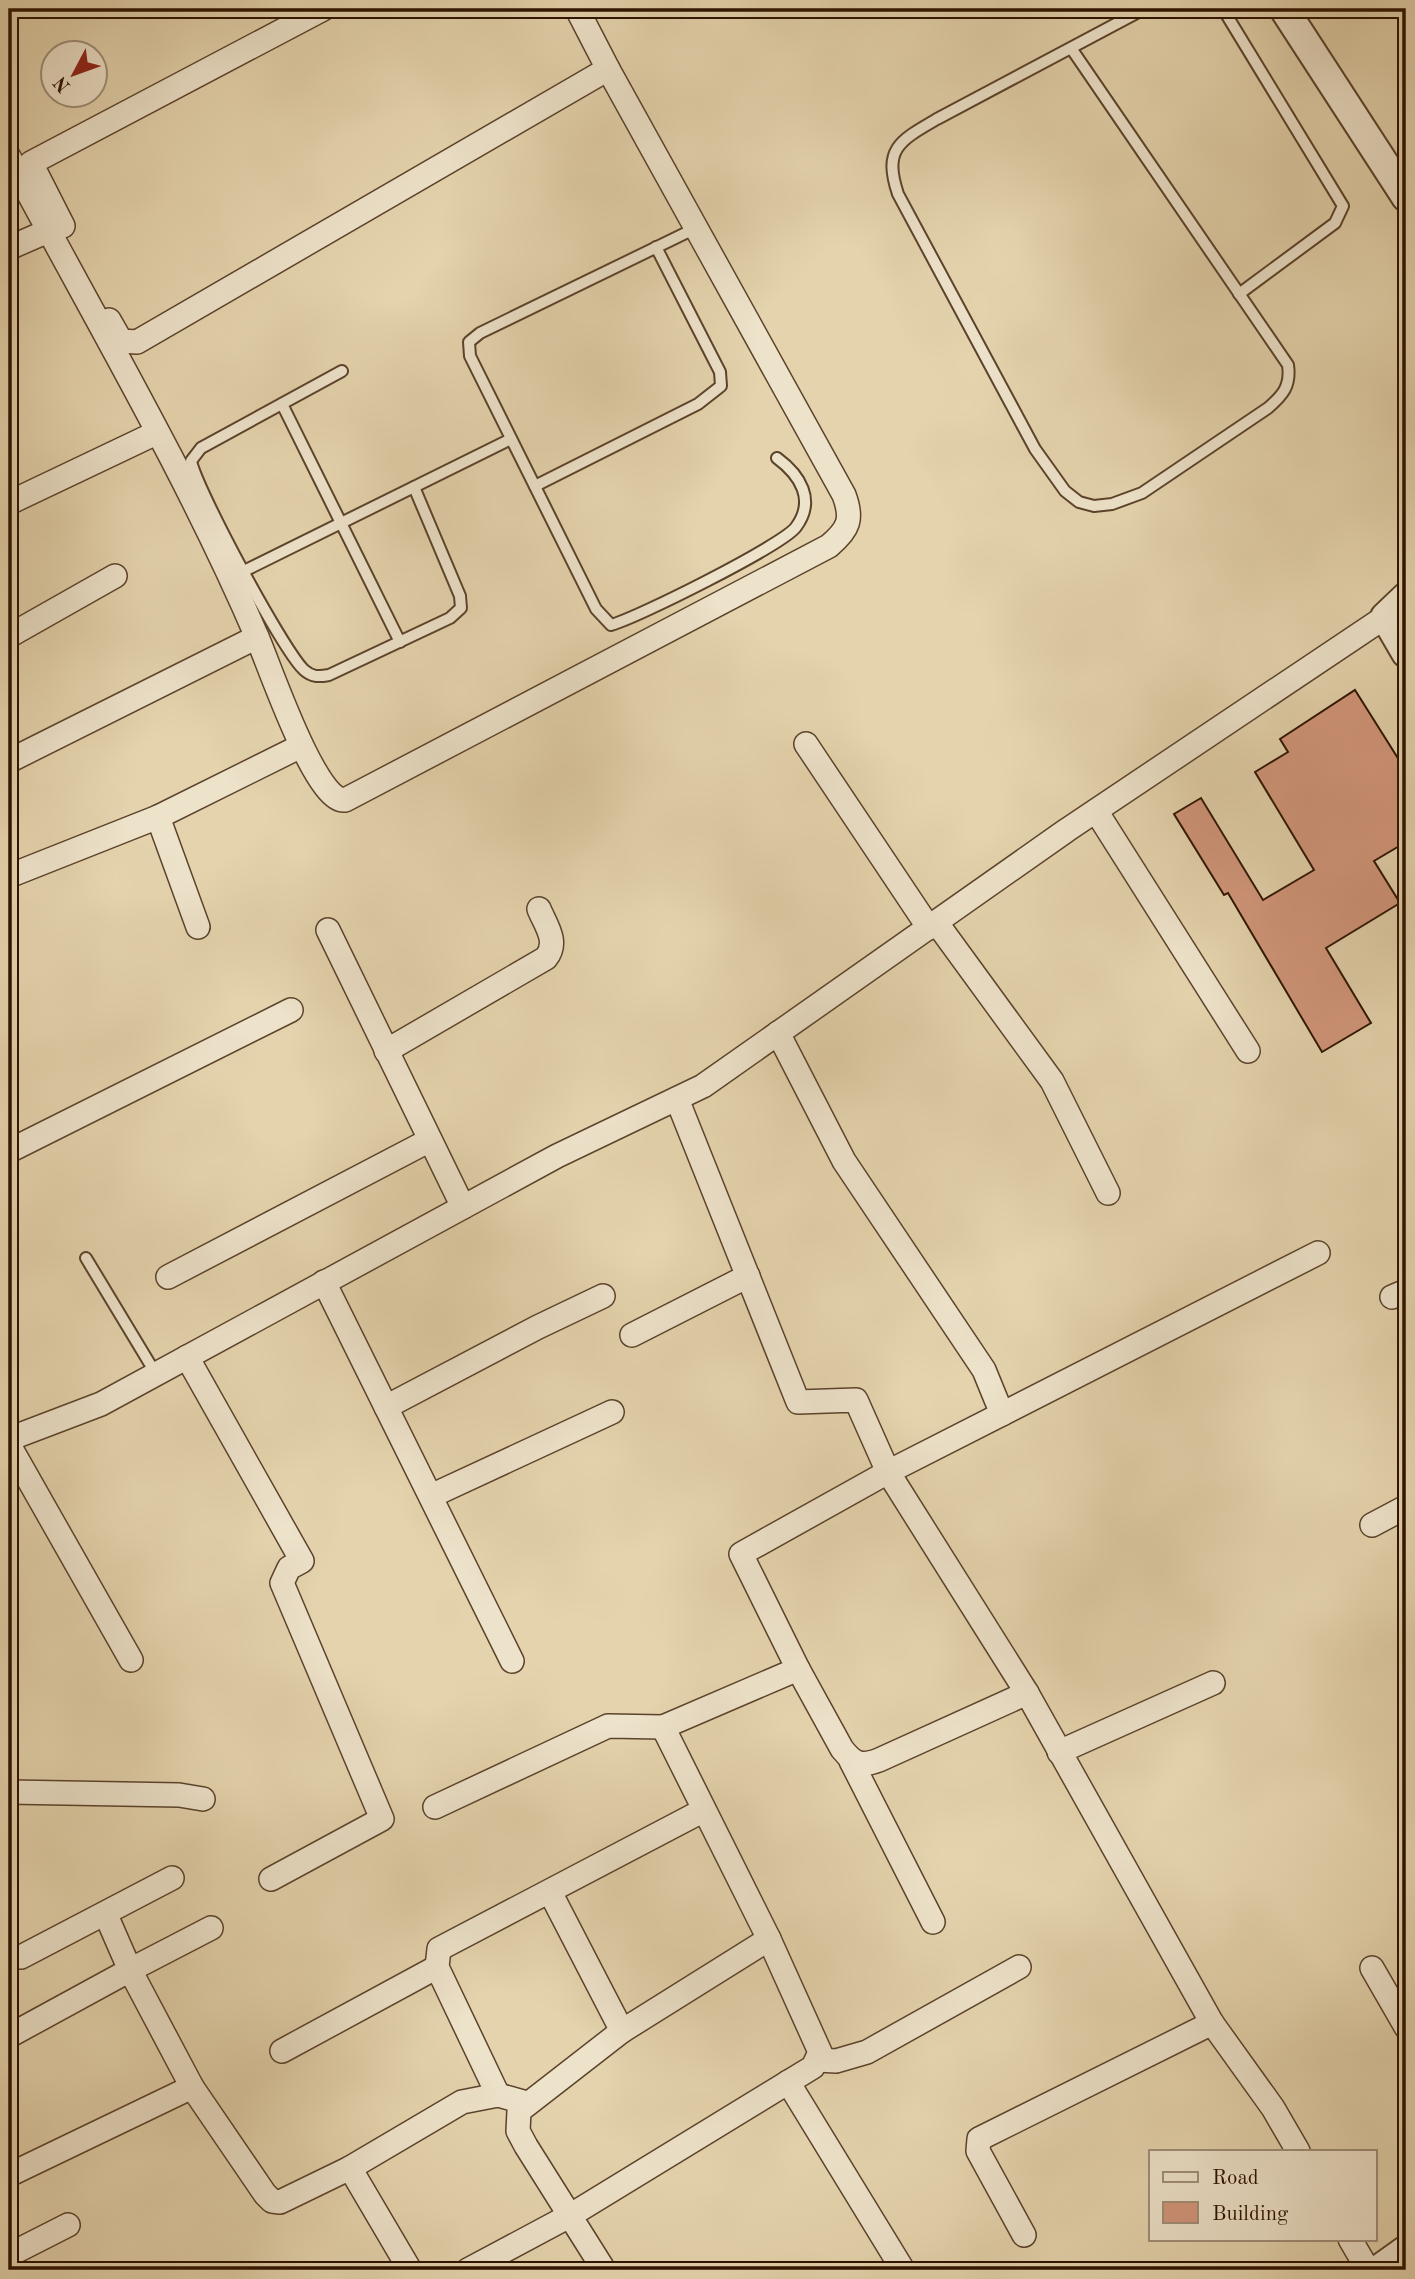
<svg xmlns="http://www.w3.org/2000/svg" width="1415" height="2279" font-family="'Old Standard TT',serif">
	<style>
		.building { fill: #d2967b; stroke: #2d1300; stroke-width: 2 }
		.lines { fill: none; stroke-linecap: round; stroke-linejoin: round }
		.service-casing { stroke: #5b432b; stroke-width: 14 }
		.minor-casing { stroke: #5b432b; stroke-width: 26 }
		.tertiary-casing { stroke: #5b432b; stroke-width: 32 }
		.service { stroke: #ede2ca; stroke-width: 10 }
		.minor { stroke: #ede2ca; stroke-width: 23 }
		.tertiary { stroke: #ede2ca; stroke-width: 28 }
	</style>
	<rect width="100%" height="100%" fill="#e4d3ad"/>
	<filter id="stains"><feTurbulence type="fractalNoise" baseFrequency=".00286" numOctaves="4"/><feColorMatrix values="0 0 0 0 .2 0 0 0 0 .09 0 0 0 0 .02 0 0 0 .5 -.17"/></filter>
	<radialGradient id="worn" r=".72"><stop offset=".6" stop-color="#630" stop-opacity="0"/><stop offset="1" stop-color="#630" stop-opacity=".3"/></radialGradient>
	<!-- building -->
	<path class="building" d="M1355,690l51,81v71l-32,19 26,42 -74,45 45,75 -49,29 -94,-159 -4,2 -50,-81 27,-16 62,102 51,-30 -59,-98 33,-20 -8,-13z"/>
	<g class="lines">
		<defs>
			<g id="service">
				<path d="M1223,9l120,197 -8,17 -96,71"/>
				<path d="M1071,48l217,317c3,21 -5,30 -20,43l-126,85 -30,11 -18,2 -15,-4 -14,-11 -30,-42 -137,-255c-15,-45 1,-53 39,-75l207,-110"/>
				<path d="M696,228l-216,105 -11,9 1,14 126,253 15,16c26,-7 172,-80 185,-98 20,-27 4,-52 -19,-69"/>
				<path d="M342,371l-141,77 -10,13c6,29 92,189 113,209 8,7 14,7 25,5l121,-57 11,-10 -1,-12 -46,-109"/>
				<path d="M282,404l118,238"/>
				<path d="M535,486l163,-82 23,-18 -1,-14 -64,-125"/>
				<path d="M244,571l267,-132"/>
				<path d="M86,1258l70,116"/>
			</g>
			<g id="minor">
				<path d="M9,157c84,158 177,315 248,480 12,27 59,167 88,163l484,-254c20,-17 24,-27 15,-51l-236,-426 -31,-60"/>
				<path d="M63,226l-32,-63 292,-154"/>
				<path d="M9,248l39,-17"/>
				<path d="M109,320l12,21 16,1 471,-273"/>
				<path d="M9,503l147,-70"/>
				<path d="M9,636l106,-60"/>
				<path d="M806,744l123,184"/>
				<path d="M9,761l248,-124"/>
				<path d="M1096,811l152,240"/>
				<path d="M158,817l40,110"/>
				<path d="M9,876l149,-59 143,-71"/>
				<path d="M936,922l116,159 56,112"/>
				<path d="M328,930l135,277"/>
				<path d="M778,1033l66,128 140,209 18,44"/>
				<path d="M386,1051l160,-93c13,-16 0,-32 -7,-49"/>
				<path d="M677,1099l121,303 58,-2 32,72 139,221 185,330 61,85 25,43"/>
				<path d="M9,1151l282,-141"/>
				<path d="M168,1277l262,-137"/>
				<path d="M324,1282l188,379"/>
				<path d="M1392,1297l14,-6"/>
				<path d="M632,1335l116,-59"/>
				<path d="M187,1357l115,204 -13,7 -7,15 100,236 -111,60"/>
				<path d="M386,1407l152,-80 65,-31"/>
				<path d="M9,1439l92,-35 456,-248 146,-70 364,-256 318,-213"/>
				<path d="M9,1445l122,215"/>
				<path d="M431,1496l181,-84"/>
				<path d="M1372,1525l34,-18"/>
				<path d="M798,1669l44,80c12,15 19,18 37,11l148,-67"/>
				<path d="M1059,1752l154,-69"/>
				<path d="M851,1761l82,161"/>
				<path d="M9,1792l170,3 24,4"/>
				<path d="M435,1807l173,-81 55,1 135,-58 -57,-115 147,-82 430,-219"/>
				<path d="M550,1892l72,139"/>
				<path d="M106,1915l24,55 81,-42"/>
				<path d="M21,1957l151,-79"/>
				<path d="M1372,1968l34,59"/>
				<path d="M9,2036l121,-66 62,117 73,107 7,7 8,1 70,-34 112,-66 36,-7 29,8"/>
				<path d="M282,2051l155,-84"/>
				<path d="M818,2060l18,1 31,-9 152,-85"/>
				<path d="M788,2082l115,188"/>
				<path d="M498,2095l-61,-128 2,-18 265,-139"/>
				<path d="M350,2168l60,102"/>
				<path d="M9,2175l183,-88"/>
				<path d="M1024,2235l-46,-84 1,-12 233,-116"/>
				<path d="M1350,2239l18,31"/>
				<path d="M9,2255l59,-30"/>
				<path d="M468,2270l103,-55 242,-148 7,-15 -51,-113"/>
				<path d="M604,2270l-78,-124 -8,-15 1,-20 103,-80 147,-92 -106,-212"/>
			</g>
			<g id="tertiary">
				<path d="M1284,9l122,188"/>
				<path d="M1406,597l-21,20 21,36"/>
				<path d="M1378,2270l28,-20"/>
			</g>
		</defs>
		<!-- service casing -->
		<use href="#service" class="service-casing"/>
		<!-- minor casing -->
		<use href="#minor" class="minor-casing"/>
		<!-- tertiary casing -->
		<use href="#tertiary" class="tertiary-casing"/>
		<!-- service -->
		<use href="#service" class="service"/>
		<!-- minor -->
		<use href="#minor" class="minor"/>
		<!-- tertiary -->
		<use href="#tertiary" class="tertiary"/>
	</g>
	<!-- margin -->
	<rect width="1415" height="2279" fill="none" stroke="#e4d3ad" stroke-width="35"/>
	<rect x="10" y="10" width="1394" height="2258" fill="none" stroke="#2d1300" stroke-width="3.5"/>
	<rect x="18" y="18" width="1380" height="2244" fill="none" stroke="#2d1300" stroke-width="2"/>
	<!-- legend -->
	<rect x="1149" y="2150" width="228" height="91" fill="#ede2ca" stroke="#a08f79" stroke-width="2"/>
	<rect x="1163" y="2172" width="35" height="10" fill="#ede2ca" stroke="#a08f79" stroke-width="2"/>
	<text x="1212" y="2184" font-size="21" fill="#2d1300">Road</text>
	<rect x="1163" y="2202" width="35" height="21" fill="#d2967b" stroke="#a08f79" stroke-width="2"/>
	<text x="1212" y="2220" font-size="21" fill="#2d1300">Building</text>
	<!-- north arrow -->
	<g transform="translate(74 74) rotate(229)"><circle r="33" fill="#ede2ca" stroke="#a08f79" stroke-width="2"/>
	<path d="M0-5L12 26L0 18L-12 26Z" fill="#8f2418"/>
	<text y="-10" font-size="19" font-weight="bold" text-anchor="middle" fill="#2d1300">N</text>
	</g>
	<rect width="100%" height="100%" filter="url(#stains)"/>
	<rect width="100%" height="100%" fill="url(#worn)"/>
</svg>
